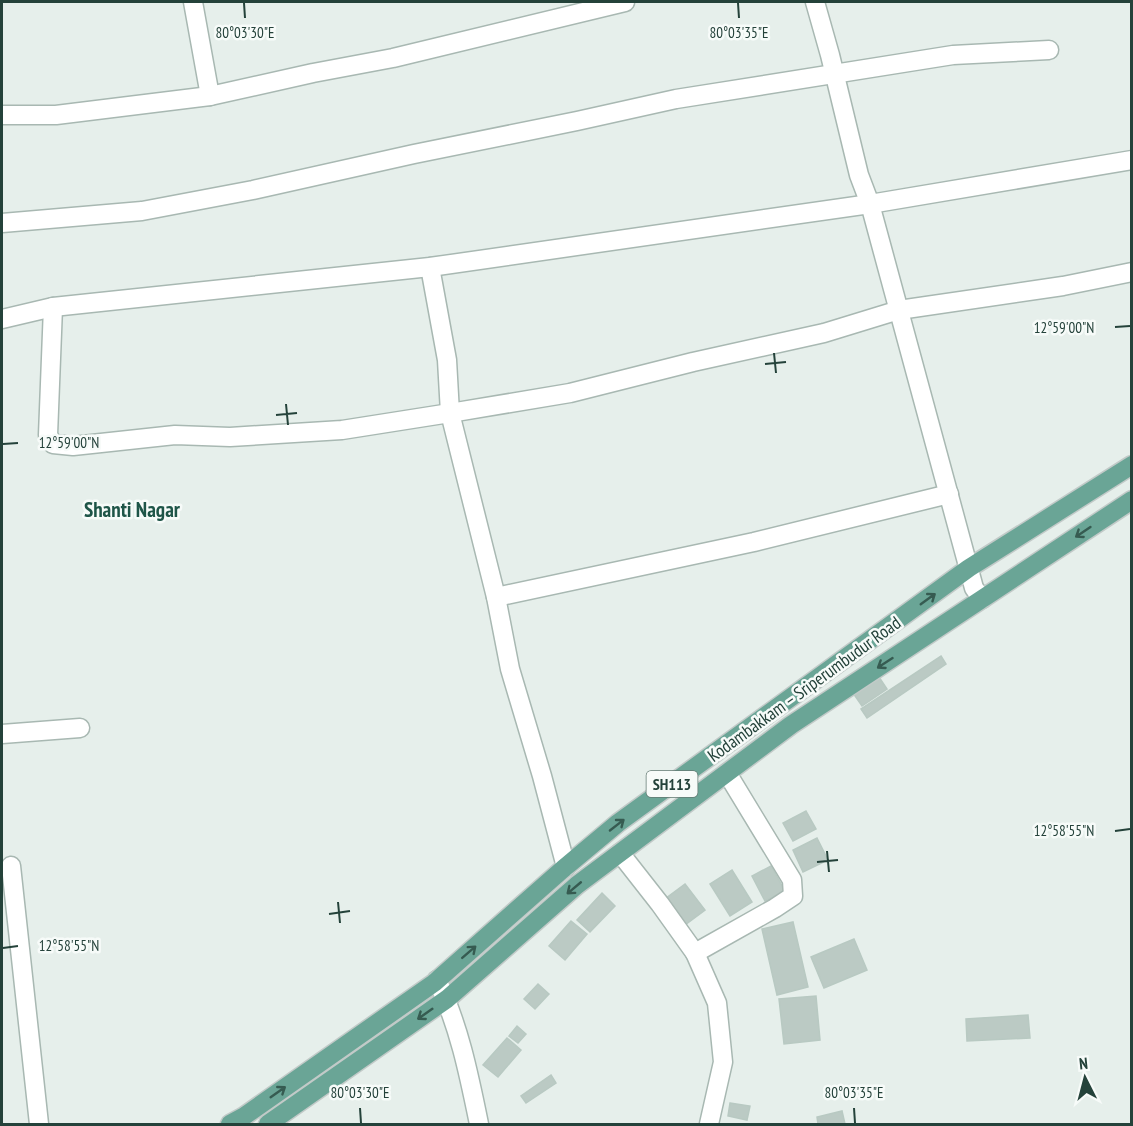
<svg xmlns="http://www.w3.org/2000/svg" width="1133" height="1126" font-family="'PT Sans Narrow',sans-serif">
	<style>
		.building { fill: #bbcac4; stroke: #b8c9c2; stroke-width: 1.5 }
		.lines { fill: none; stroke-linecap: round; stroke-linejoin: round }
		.minor-casing { stroke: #a8b8b2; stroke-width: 21 }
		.major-casing { stroke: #c2cac8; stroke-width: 21 }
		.minor { stroke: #fff; stroke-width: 18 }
		.major { stroke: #6aa596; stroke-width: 18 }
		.oneway { stroke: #365b51 }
		.ticks { fill: none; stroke: #24423a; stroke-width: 2 }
		.labels { text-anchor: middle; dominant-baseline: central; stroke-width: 5; stroke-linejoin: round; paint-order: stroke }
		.shield { fill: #f7fbf9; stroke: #637a73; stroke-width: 1.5 }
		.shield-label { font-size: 16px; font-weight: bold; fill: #24423a }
		.street-label { font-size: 18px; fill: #24423a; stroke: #f7fbf9 }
		.quarter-label { font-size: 21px; font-weight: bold; fill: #1f5548; stroke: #f7fbf9 }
		.ticks-label { font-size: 15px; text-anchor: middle; fill: #24423a; stroke: #f7fbf9; stroke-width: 5; stroke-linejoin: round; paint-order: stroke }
	</style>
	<rect width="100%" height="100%" fill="#e6efeb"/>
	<!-- building -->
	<g class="building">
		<path d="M941,656l5,8 -79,54 -6,-9z"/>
		<path d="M879,677l8,12 -25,17 -9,-13z"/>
		<path d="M806,811l10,18 -23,12 -10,-18z"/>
		<path d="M817,838l11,22 -25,12 -10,-22z"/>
		<path d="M771,866l14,25 -20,10 -13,-25z"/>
		<path d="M732,870l20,32 -22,14 -20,-32z"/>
		<path d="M685,884l20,26 -20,15 -20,-26z"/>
		<path d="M602,893l13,13 -25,26 -13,-12z"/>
		<path d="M571,921l16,13 -22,26 -16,-14z"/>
		<path d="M793,922l15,65 -31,8 -15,-66z"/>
		<path d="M854,939l13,31 -43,18 -13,-31z"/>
		<path d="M538,984l11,10 -14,15 -11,-10z"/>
		<path d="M816,996l4,44 -36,4 -5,-45z"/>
		<path d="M1028,1015l2,23 -63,3 -1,-22z"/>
		<path d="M517,1026l9,8 -8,9 -9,-7z"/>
		<path d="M507,1038l14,12 -23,27 -15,-12z"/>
		<path d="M551,1075l5,8 -30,20 -5,-7z"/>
		<path d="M730,1103l20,3 -3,14 -19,-4z"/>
		<path d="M842,1111l3,13h-27l-1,-7z"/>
	</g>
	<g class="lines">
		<defs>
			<g id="minor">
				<path d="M193,2l17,94"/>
				<path d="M815,2l15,53 29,120 11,29 104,384 8,11"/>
				<path d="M2,115h54l154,-19 103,-23 80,-15 232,-56"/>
				<path d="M2,223l140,-12 111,-21 161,-36 163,-33 99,-22 277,-44 96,-5"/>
				<path d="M430,267l17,93 3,53 46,184 14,72 32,107 24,91"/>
				<path d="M53,307l-5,128 5,9 20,2 102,-11 55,2 112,-7 108,-17 120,-20 123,-31 131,-29 75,-23 164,-24 69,-14"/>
				<path d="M2,319l51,-12 377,-40 440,-63 262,-44"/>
				<path d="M496,597l258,-55 195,-48"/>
				<path d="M2,734l78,-6"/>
				<path d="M620,853l40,51 35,49 22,50 6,59 -14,62"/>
				<path d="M11,866l28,258"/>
				<path d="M695,953l80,-45 18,-12 -1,-16 -65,-107"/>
				<path d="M437,980c22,45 32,95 42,144"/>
			</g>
			<g id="major">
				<path d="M230,1124l13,-7 191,-134 129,-114 55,-46 351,-255 163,-103"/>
				<path d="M268,1124l179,-125 130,-114 214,-160 341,-225"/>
			</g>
		</defs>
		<!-- minor casing -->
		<use href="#minor" class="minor-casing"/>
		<!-- major casing -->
		<use href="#major" class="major-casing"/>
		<!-- minor -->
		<use href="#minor" class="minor"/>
		<!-- major -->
		<use href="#major" class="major"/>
	</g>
	<!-- one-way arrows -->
	<defs><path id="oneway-shaft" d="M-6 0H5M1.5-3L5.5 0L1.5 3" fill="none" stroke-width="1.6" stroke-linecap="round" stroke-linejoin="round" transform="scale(1.5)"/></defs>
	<g class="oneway">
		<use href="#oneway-shaft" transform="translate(1083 532) rotate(146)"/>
		<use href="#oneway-shaft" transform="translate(928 599) rotate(-36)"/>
		<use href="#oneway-shaft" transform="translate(885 663) rotate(147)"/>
		<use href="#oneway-shaft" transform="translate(617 825) rotate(-38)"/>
		<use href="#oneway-shaft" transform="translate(574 888) rotate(140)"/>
		<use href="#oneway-shaft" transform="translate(469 952) rotate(-41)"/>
		<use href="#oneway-shaft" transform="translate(425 1014) rotate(145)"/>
		<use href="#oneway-shaft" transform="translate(278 1092) rotate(-35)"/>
	</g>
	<!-- ticks -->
	<path class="ticks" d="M244,3l1,15M738,3l1,15M1115,327l15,-1M774,353l2,20M765,364l21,-2M286,404l2,21M276,415l21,-2M3,444l15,-1M1115,831l15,-2M827,851l2,21M817,862l21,-2M338,902l2,21M329,914l21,-3M3,948l15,-2M360,1108l1,15M854,1108l1,15"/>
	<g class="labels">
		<!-- shield labels -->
		<rect class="shield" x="646.5" y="771" width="51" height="26" rx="4.5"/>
		<g class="shield-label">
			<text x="672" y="784">SH113</text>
		</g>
		<!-- street labels -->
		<g class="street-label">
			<text transform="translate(804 689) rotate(-36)">Kodambakkam – Sriperumbudur Road</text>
		</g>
		<!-- quarter labels -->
		<g class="quarter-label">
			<text x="132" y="509">Shanti Nagar</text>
		</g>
	</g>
	<g class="ticks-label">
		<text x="245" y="38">80°03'30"E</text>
		<text x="739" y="38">80°03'35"E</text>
		<text x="1064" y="333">12°59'00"N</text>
		<text x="69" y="448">12°59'00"N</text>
		<text x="1064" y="836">12°58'55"N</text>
		<text x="69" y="951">12°58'55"N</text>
		<text x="360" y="1098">80°03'30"E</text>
		<text x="854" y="1098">80°03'35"E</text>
	</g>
	<!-- border -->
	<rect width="1133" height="1126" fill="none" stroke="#24423a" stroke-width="6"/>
	<!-- north arrow -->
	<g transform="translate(1085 1078) rotate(354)" stroke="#f7fbf9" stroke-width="4.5" paint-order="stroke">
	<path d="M0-4.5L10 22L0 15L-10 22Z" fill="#24423a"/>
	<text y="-9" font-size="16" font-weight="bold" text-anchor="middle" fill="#24423a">N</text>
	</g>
</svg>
